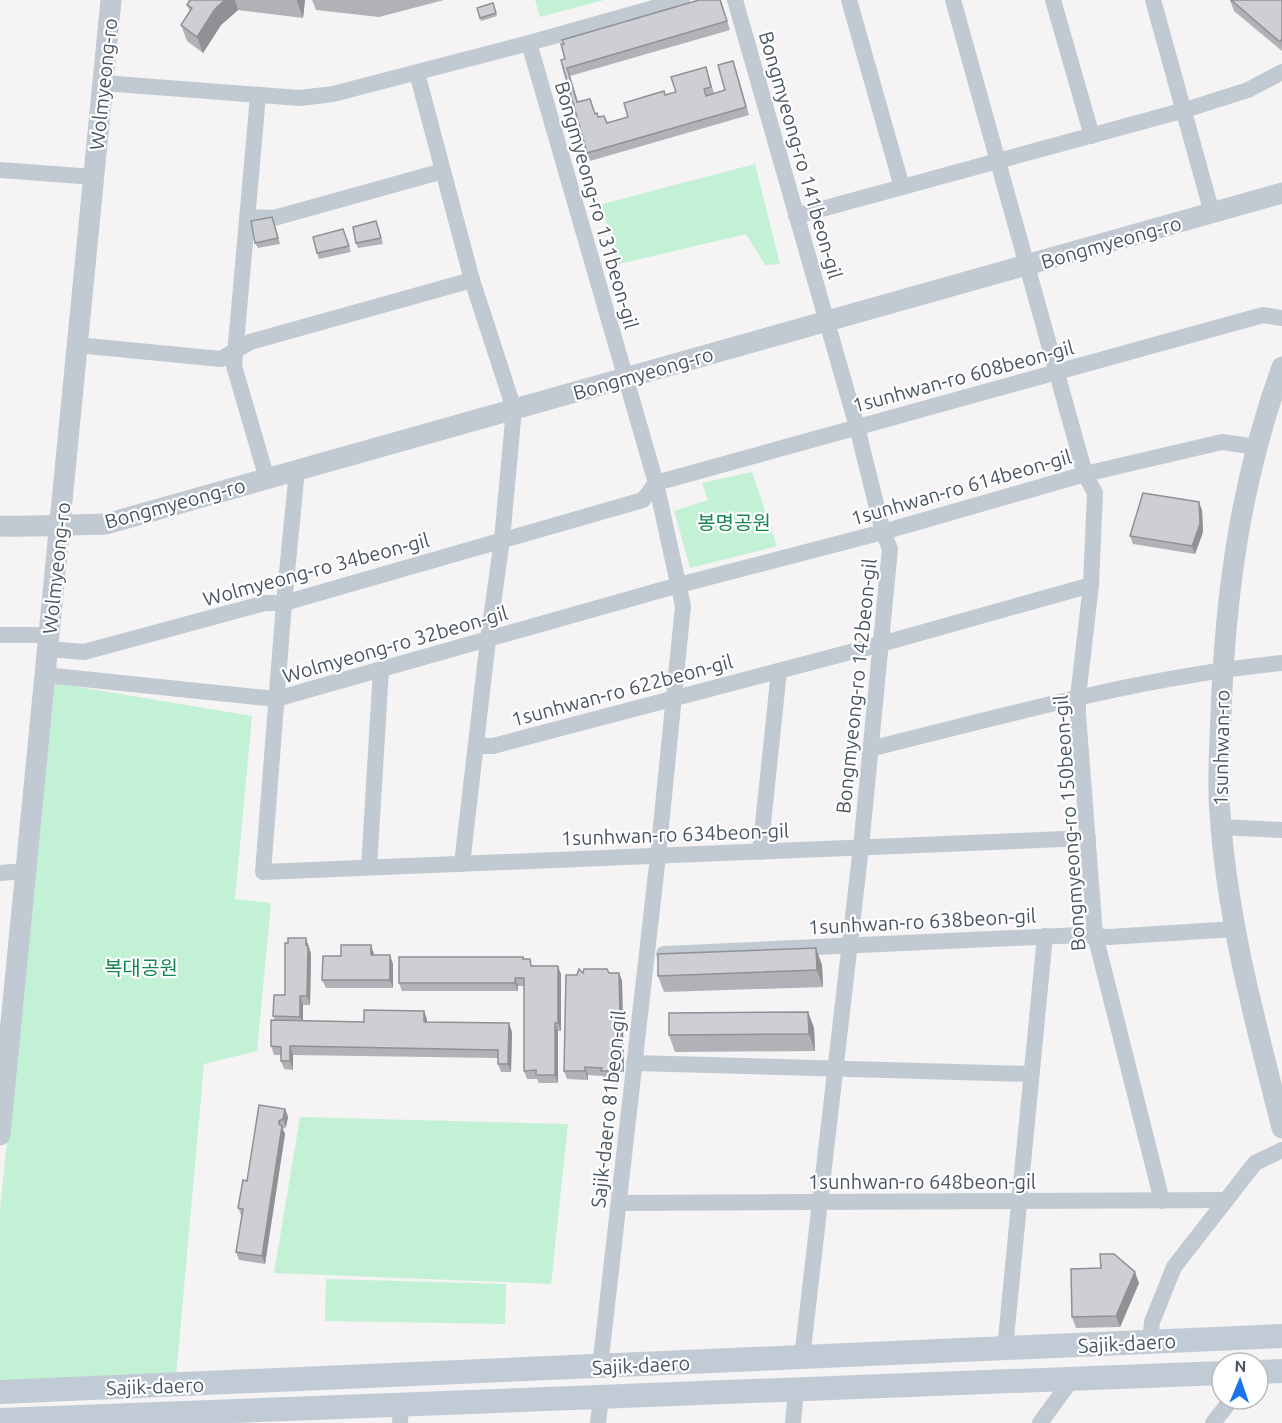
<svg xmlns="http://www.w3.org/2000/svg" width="1282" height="1423" font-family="Ubuntu,'Noto Sans KR',sans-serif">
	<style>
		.green { fill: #c3f1d5 }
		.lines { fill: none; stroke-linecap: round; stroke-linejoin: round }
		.minor { stroke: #c1cad2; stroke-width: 16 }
		.tertiary { stroke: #c1cad2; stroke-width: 21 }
		.secondary { stroke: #c1cbd6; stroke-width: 24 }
		.wall { fill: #b0b2b7 }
		.shaded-wall { fill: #909195 }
		.building { fill: #cdcfd5; stroke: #909195; stroke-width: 1.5 }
		.labels { text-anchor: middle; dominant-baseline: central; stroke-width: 4.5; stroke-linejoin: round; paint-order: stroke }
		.street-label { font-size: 20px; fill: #4a5661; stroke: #fff }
		.park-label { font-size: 20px; fill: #17864f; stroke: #fff }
	</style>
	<rect width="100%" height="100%" fill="#f5f3f3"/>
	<!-- green -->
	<g class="green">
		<path d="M535,0h69l-64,17z"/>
		<path d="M755,164l25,100 -15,1 -19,-31 -131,31 -13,-61z"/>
		<path d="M752,472l25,74 -87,22 -16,-57 34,-11 -6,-17z"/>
		<path d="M55,683l197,33 -17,183 36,4 -14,148 -53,13 -28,313 -176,5v-173z"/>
		<path d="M300,1117l268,7 -17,160 -277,-11z"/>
		<path d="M326,1279l180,5 -1,40 -180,-3z"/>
	</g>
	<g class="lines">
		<!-- minor -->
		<g class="minor">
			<path d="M735,0l122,427 26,105 7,17 -29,298 -59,511"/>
			<path d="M849,0l53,187"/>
			<path d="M953,0l132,474 10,19 -4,92 -13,112v17l17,221 67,266"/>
			<path d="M1053,0l39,136"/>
			<path d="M1153,0l59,213"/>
			<path d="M529,43l127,440 27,123 -25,250 -58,511"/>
			<path d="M417,73l55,207 42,129 -12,131 -14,100 -26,224"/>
			<path d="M103,83l197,15 33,-4 196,-51 153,-43"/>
			<path d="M258,96l-24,270 33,113"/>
			<path d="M0,170l94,7"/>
			<path d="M796,216l389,-106 63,-20 34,-18"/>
			<path d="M248,217l26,1 169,-47"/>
			<path d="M77,345l144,14 29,-17 222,-62"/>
			<path d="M297,470l-13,133 -21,269 825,-34"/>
			<path d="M0,635h49"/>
			<path d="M48,649l36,3 181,-49h19l359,-103 13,-17 607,-168 19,3"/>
			<path d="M45,675l231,24 403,-114 204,-53 202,-58 137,-32 35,5"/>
			<path d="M476,746h17l388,-102 210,-59"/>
			<path d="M870,749c136,-34 272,-72 412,-86"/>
			<path d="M1221,827l61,3"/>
			<path d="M760,852l19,-181"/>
			<path d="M369,867l12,-197"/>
			<path d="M0,873l26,-2"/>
			<path d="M664,954l416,-19 29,2 126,-8"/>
			<path d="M634,1063l397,11"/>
			<path d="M619,1203l607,-3"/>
			<path d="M1150,1342l2,-20 22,-55 81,-104 27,-13"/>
			<path d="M1005,1349l40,-413"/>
			<path d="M400,1423l1,-19"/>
			<path d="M598,1423l3,-26"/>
			<path d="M793,1423l3,-34"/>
			<path d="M1040,1423l32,-44"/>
			<path d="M1213,1423l19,-24"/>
		</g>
		<!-- tertiary -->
		<g class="tertiary">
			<path d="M1282,367c-41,113 -57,227 -61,347 -1,32 -4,66 -1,99 7,108 36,211 62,315"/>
			<path d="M0,526c36,1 71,-1 106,-2l1176,-331"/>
			<path d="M0,1135l111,-1135"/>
		</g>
		<!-- secondary -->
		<g class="secondary">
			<path d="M1258,1372l24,-1"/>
			<path d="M0,1392l1282,-56"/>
			<path d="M0,1420l1222,-47"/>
		</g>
	</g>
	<!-- wall -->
	<g class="wall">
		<path d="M190,0h115l-2,18 -65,-8 -17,15 -18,28 -16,-12 -6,-16 9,-14 -3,-6z"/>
		<path d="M312,0h132l-65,17 -63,-7z"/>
		<path d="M721,0l9,30 -160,46 8,26 29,21 21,-6 37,-22 11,-3 30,-25 8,26 11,-3 11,-21 13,46 -159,46 -3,-8 -22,-94z"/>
		<path d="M1230,0h52v51l-48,-40z"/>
		<path d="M493,3l4,13 -16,5 -4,-13z"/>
		<path d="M376,221l7,23 -25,4 -2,-5z"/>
		<path d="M274,222l6,22 -22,4 -3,-5z"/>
		<path d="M343,229l8,23 -32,7 -2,-6z"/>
		<path d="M1202,510l1,22 -8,22 -62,-10 -3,-8z"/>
		<path d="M309,947l2,7 -1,51h-7v16l61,1 63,-3v3l85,10 -1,40h-10l-3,-8v-6l-205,-3v15l-9,-1 -3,-8v-6h-7l-3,-9 4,-26 -2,-4z"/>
		<path d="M374,954v1l19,9v24h-67l-4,-8 19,-24z"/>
		<path d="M523,957l1,2 9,7 28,8v57h-3v52h-19l-2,-4h-10l-3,-8v-85h-6v5h-116l-3,-8z"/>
		<path d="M822,965l1,22 -159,5 -6,-16z"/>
		<path d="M583,973h36l3,8 2,91h-5l1,7h-16l-1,-3 -15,-1v5l-21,-1 -3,-8 13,-96z"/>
		<path d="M808,1012l6,16 1,23 -140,1 -6,-17z"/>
		<path d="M285,1109l3,8 -2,10 -3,2 2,5 -20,130 -26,-4 -3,-8 6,-35 -4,-9z"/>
		<path d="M1101,1268l38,15 -19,44 -44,1 -4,-11z"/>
	</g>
	<!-- shaded-wall -->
	<g class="shaded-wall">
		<path d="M225,0h10l3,10 -17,15 -18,28 -6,-16 18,-28z"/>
		<path d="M297,0h8l-2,18 -6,-17z"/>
		<path d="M1199,502l3,8 1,22 -8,22 -3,-8z"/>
		<path d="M306,938l5,16 -1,51 -3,-9z"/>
		<path d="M371,945l3,9v9l-3,-8z"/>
		<path d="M816,948l6,17 1,22 -6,-17z"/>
		<path d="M390,955l3,9v24l-3,-8z"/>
		<path d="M558,966l3,8v57l-3,-8z"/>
		<path d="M619,973l3,8 2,91 -3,-9z"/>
		<path d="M515,978l3,8v5l-3,-8z"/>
		<path d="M300,996l3,9v20l-3,-8z"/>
		<path d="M424,1011l3,8v12l-3,-9z"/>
		<path d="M808,1012l6,16 1,23 -6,-17z"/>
		<path d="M509,1023l3,9 -1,40 -3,-8z"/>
		<path d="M555,1023l3,8v52l-3,-8z"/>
		<path d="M290,1046l3,9v15l-3,-9z"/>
		<path d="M616,1063l3,9 1,7 -3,-8z"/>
		<path d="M585,1067l3,8v5l-3,-9z"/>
		<path d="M285,1109l3,8 -2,10 -3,-8z"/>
		<path d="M279,1121l6,13 -20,130 -3,-8z"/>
		<path d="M1135,1272l4,11 -19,44 -4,-11z"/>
	</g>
	<!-- building -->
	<g class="building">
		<path d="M190,0h35l-10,9 -18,28 -16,-12 11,-17 -5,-3z"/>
		<path d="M699,0h21l7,21 -160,47 10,34 13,-3 5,15 2,-1 1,4 6,-1 3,7 21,-6 -4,-14 40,-12 1,4 11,-3 -5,-15 35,-10 5,20 -7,2 2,7 19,-6 -7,-25 15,-4 13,46 -159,46 -26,-93 4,-1 -4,-15h3l-2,-4z"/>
		<path d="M1231,0h51v39l-2,3z"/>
		<path d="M493,3l3,10 -16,5 -3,-10z"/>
		<path d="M272,217l6,21 -23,5 -4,-22z"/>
		<path d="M376,221l5,17 -25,5 -3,-16z"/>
		<path d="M343,229l6,17 -32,7 -4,-16z"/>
		<path d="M1143,493l56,9 1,22 -8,22 -62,-10z"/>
		<path d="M288,938h18v7l2,1 -1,50h-7v21l-27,-1 1,-21h11v-52h3z"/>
		<path d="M341,945h30v10h19v25h-68l1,-24h18z"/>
		<path d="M816,948l1,22 -159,6v-22z"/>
		<path d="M399,957h124v2h7l1,7h27v57h-3v52h-19v-5l-12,1v-93h-9v5h-116z"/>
		<path d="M579,969l4,4 1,-4h23l2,4h10l2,90h-5l1,8h-16l1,-3 -17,-1v4h-21l2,-96h11z"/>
		<path d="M364,1010l60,1v11l85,1 -1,41h-10v-14l-208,-4v15h-9v-14l-10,-1v-26l93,2z"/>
		<path d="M808,1012l1,22 -140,1v-22z"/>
		<path d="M259,1105l26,4 -2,10 -4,2v3l3,2 -20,130 -26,-4 7,-43 -5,-1 5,-28 4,1z"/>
		<path d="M1100,1254h14l21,18 -19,44 -44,1 -1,-48 30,-1z"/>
	</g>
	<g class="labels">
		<!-- street labels -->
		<g class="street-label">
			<text transform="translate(103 84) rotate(-84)">Wolmyeong-ro</text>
			<text transform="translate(801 155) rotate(74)">Bongmyeong-ro 141beon-gil</text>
			<text transform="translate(597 205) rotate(74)">Bongmyeong-ro 131beon-gil</text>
			<text transform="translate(1111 242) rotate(-16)">Bongmyeong-ro</text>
			<text transform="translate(643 373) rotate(-16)">Bongmyeong-ro</text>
			<text transform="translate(963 376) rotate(-15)">1sunhwan-ro 608beon-gil</text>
			<text transform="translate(961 487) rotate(-16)">1sunhwan-ro 614beon-gil</text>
			<text transform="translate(175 503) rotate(-15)">Bongmyeong-ro</text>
			<text transform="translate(56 568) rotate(-84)">Wolmyeong-ro</text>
			<text transform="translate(316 569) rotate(-15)">Wolmyeong-ro 34beon-gil</text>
			<text transform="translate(395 644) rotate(-16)">Wolmyeong-ro 32beon-gil</text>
			<text transform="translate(856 686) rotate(-84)">Bongmyeong-ro 142beon-gil</text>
			<text transform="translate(622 690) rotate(-15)">1sunhwan-ro 622beon-gil</text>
			<text transform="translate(1221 748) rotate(-89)">1sunhwan-ro</text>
			<text transform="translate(1069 823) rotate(-94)">Bongmyeong-ro 150beon-gil</text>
			<text transform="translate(675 834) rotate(-2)">1sunhwan-ro 634beon-gil</text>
			<text transform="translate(922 921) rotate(-3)">1sunhwan-ro 638beon-gil</text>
			<text transform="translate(608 1109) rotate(-84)">Sajik-daero 81beon-gil</text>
			<text x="922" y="1181">1sunhwan-ro 648beon-gil</text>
			<text transform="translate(1127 1343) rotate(-3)">Sajik-daero</text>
			<text transform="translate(641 1365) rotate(-3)">Sajik-daero</text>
			<text transform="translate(155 1386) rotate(-2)">Sajik-daero</text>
		</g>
		<!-- park labels -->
		<g class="park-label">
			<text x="734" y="522">봉명공원</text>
			<text x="141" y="967">복대공원</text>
		</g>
	</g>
	<!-- north arrow -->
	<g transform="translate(1240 1381) rotate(2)"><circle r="28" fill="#ffffff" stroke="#b7bbc0" stroke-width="1.5"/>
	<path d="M0-4.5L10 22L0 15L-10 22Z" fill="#1a73e8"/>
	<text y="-9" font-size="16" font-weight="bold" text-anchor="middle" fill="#4a5661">N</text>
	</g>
</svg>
